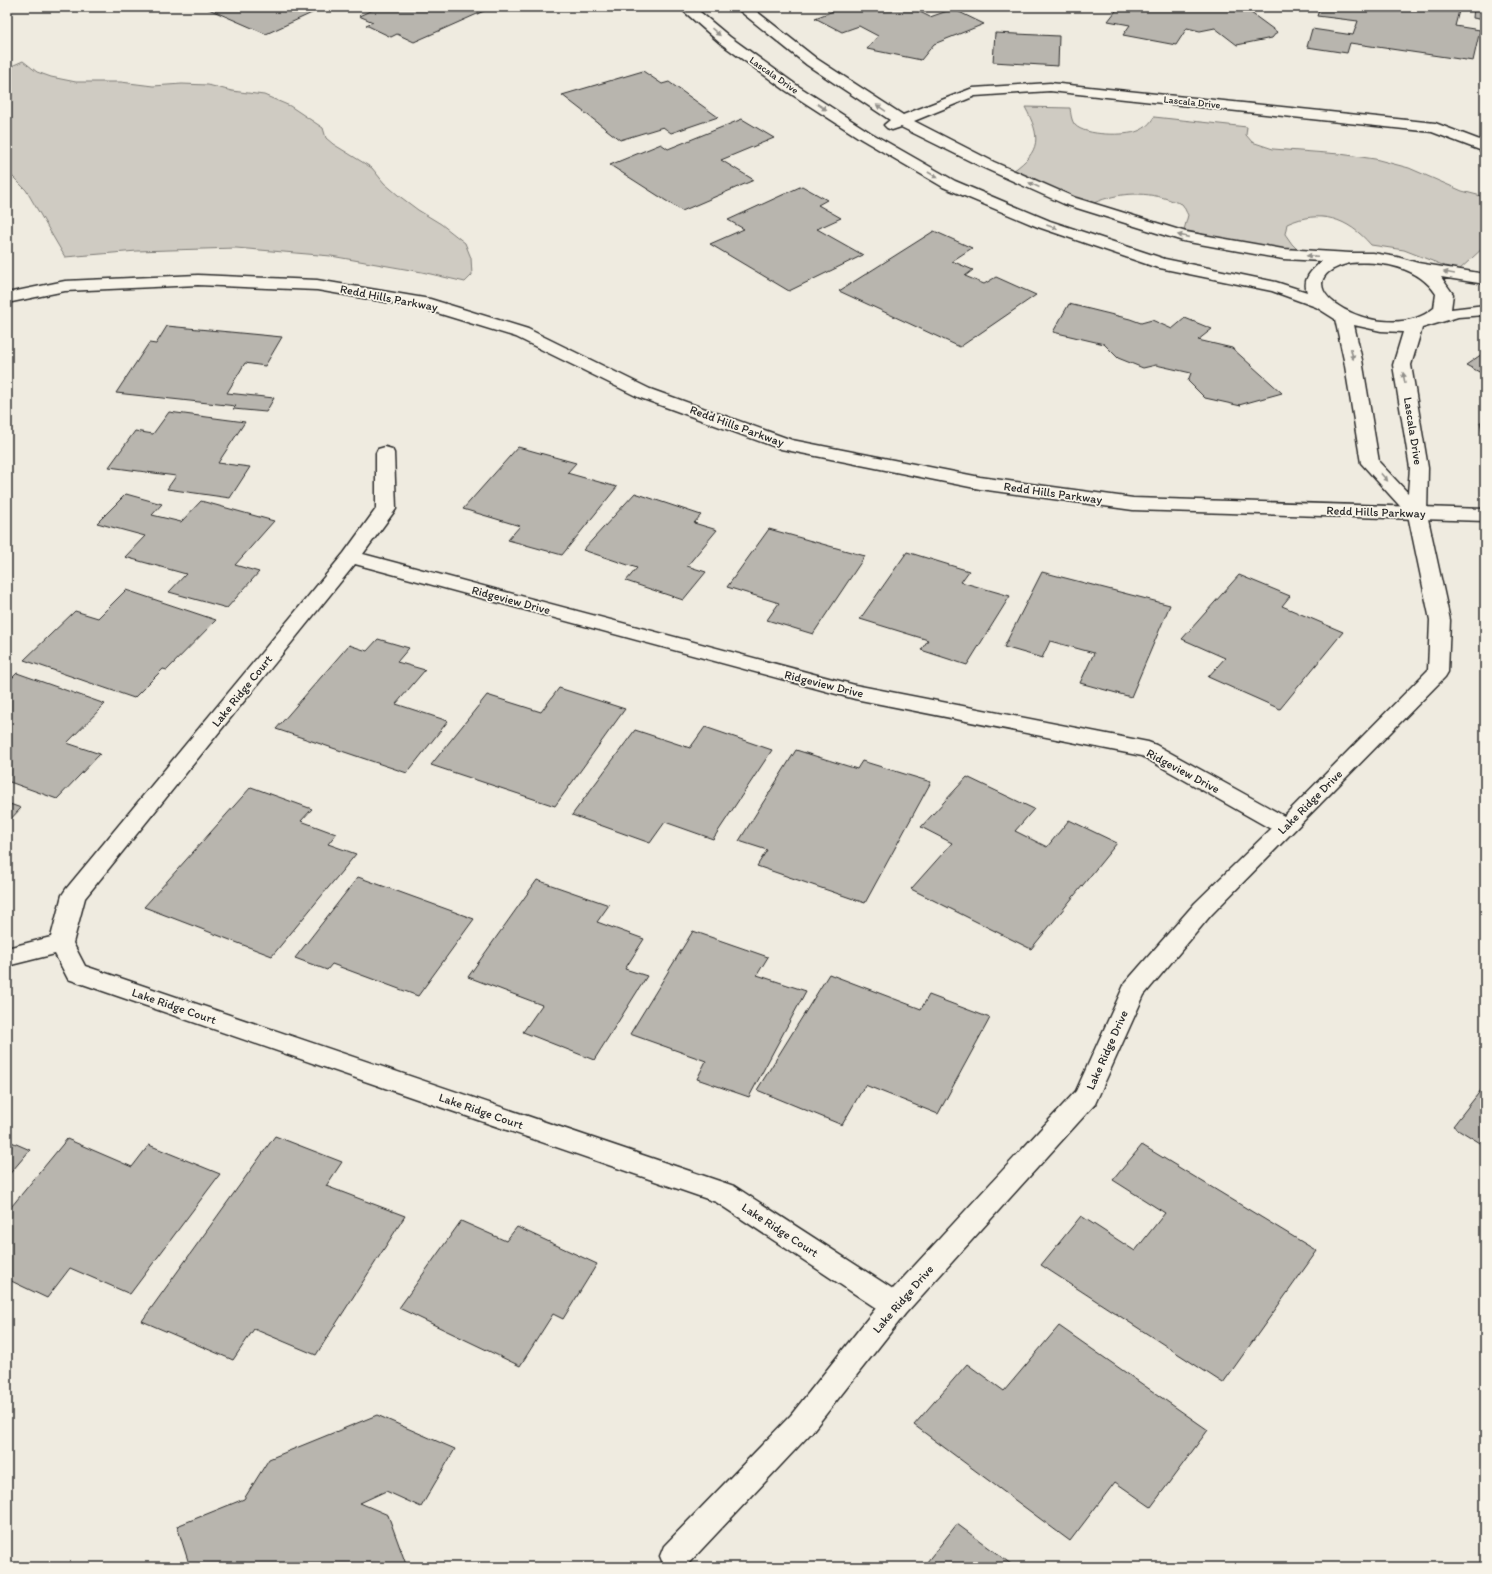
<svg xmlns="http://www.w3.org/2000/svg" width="1492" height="1574" font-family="Itim,sans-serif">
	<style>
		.green { fill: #cfcbc2; stroke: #7d7b76 }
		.building { fill: #b8b5ae; stroke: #2b2b2b }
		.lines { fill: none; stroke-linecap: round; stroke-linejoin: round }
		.street-casing { stroke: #2b2b2b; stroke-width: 3 }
		.secondary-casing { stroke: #2b2b2b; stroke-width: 3 }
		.street { fill: #f7f3e8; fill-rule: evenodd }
		.secondary { fill: #f7f3e8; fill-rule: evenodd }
		.oneway { fill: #918f8a }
		.labels { text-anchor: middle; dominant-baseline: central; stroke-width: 3.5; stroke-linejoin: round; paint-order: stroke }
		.far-street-label { font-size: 10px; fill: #2b2b2b; stroke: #f7f3e8 }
		.street-label { font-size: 12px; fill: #2b2b2b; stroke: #f7f3e8 }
	</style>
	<rect width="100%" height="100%" fill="#efebe0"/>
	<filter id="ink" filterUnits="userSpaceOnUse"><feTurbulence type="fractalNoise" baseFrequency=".025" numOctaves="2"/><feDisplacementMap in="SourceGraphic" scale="8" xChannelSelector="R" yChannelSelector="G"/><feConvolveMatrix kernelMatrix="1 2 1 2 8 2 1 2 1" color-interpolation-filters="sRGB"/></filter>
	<g filter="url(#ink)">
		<!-- green -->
		<g class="green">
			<path d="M23,61l14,11 14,5 25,5h45l32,4 29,-2 26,1 24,6 32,4 26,11 33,22 3,10 7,6 39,24 12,15 14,12 20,15 23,14 24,19 6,15 1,17 -7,7 -43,-10 -91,-16 -95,-8 -99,3 -72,6 -39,-67 -19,-19v-103z"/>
			<path d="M1025,107l45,1c1,6 1,12 5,17 10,11 51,11 63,6 8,-3 12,-8 16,-14l93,10 -1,8 6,7 21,7 67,5 35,5 34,9 53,23 23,6v49l-27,25 -54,-21 -33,-5c-23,-27 -51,-36 -84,-21l-2,10 7,10 7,7h-23l-92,-21 4,-15c-2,-3 -4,-9 -6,-11 -2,-1 -7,-2 -9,-3 -25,-10 -55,-9 -79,2l-35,-11 -46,-21c28,-20 28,-34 12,-64z"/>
		</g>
		<!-- building -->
		<g class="building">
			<path d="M204,7h121l-59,27z"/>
			<path d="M379,7h114l-79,35 -17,-8 -6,3 -25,-12 7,-3 -14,-6z"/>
			<path d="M844,7h66l20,10 23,-8 31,15 -50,20 -13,16 -54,-11 11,-13 -19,-10 -17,6 -27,-14z"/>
			<path d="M1119,7h124l34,25 -5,6 -35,7 -22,-17 -15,3 -13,-3 -11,17 -53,-10 7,-10 -22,-4z"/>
			<path d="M1320,7h140l-5,19 25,4 -7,31 -123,-18 -3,10 -40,-6 5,-18 41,6 5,-14 -41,-5z"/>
			<path d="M1474,7h11v13l-12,-2z"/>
			<path d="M995,33l64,3 -1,30 -65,-4z"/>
			<path d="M643,71l19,13 7,-2 49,35 -47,16 -8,-6 -43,13 -58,-45z"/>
			<path d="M742,119l32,19 -53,22 33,20 -72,31 -72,-46 51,-21 7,5z"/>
			<path d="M802,186l25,14 -9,5 23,13 -24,11 46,26 -74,36 -79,-47 34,-15 -16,-9z"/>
			<path d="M934,231l38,17 -20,13 21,9 -8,6 19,8 12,-7 40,18 -76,52 -121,-56z"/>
			<path d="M1069,304l61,15 11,4 11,-3 20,9 13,-11 27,11 -14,11 34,8 50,45 -43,12 2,1 -36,-8 -17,-17 3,-8 -35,-8 -13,3 -25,-10 -14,-14 -51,-12z"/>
			<path d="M167,326l115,11 -17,29 -20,-3 -18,30 47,5 -8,14 -33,-3 3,-3 -120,-13 33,-50 7,1z"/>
			<path d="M1485,352v23l-19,-10z"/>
			<path d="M169,412l76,10 -27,41 32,4 -20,31 -63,-9 9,-13 -67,-9 26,-36 18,3z"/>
			<path d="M1480,422h5v19z"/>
			<path d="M518,447l58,16 -9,10 50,14 -55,68 -54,-15 12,-14 -57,-17z"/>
			<path d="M635,493l66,22 -7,8 23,7 -30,36 19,6 -23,28 -57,-19 11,-13 -54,-18z"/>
			<path d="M126,494l36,10 -10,11 29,7 20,-21 73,20 -39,44 24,7 -32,36 -58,-16 17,-18 -61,-17 20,-21 -48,-13z"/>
			<path d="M769,529l96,27 -52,78 -46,-14 12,-17 -52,-16z"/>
			<path d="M907,552l62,19 -8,11 49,14 -43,69 -46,-15 7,-10 -68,-21z"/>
			<path d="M1042,572l128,33 -39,92 -51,-14 14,-30 -44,-12 -8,17 -38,-11z"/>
			<path d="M1239,575l51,21 -8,10 61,26 -63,77 -72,-32 17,-19 -43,-19z"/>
			<path d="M126,590l90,30 -49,50 -4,-1 -29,29 -110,-38 51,-49 23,7z"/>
			<path d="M378,639l31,9 -12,14 28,8 -29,34 52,17 -41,52 -131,-44 73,-84 18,6z"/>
			<path d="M17,673l88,31 -38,39 33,11 -43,45 -50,-18v-98z"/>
			<path d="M559,688l66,21 -70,97 -124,-41 56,-70 54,17z"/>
			<path d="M705,727l67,23 -59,89 -48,-17 -15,21 -78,-28 63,-85 55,18z"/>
			<path d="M796,750l61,19 5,-8 69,21 -66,121 -108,-37 10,-16 -28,-9z"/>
			<path d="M967,777l67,32 -19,22 32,16 22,-27 48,23 -86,106 -120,-60 41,-46 -31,-16z"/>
			<path d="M251,787l61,22 -11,12 35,13 -8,10 28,10 -84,102 -128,-49z"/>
			<path d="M7,803l14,5 -14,15z"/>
			<path d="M358,877l116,42 -56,77 -86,-32 -5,6 -32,-12z"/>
			<path d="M537,880l72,25 -12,17 47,17 -19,30 22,7 -53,84 -71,-28 19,-27 -74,-28z"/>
			<path d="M693,931l75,26 -11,18 49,16 -57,106 -52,-18 9,-18 -76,-27z"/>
			<path d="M829,974l92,35 8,-14 61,23 -52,96 -73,-29 -23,40 -85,-35z"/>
			<path d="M1485,1085v61l-32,-20z"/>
			<path d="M275,1136l67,26 -16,24 79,30 -89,139 -62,-26 -21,31 -91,-39z"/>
			<path d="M67,1139l65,28 17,-22 71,29 -90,120 -60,-26 -23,30 -40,-19v-67z"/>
			<path d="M7,1140l23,10 -23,27z"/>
			<path d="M1142,1145l175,106 -94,132 -182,-118 40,-49 54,35 30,-38 -52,-33z"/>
			<path d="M461,1221l45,20 11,-14 80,37 -34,55 -10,-5 -33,52 -121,-58z"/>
			<path d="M1059,1326l149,104 -57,77 -36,-25 -45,59 -156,-116 53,-61 37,27z"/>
			<path d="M377,1415l78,34 -34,58 -35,-16 -26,12 28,12 19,52h-217l-13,-41 67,-27 25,-40z"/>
			<path d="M957,1524l58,43h-92z"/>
		</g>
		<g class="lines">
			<defs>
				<path id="street" d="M679,7h15l36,30 65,47 76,49 84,48 95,40 115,38 111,23 31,10c-5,-14 5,-22 15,-31l-39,-2 -100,-18 -119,-37 -80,-36 -83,-41 -9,3 -5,-2 -3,-3 6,-5 -83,-55 -72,-58h16l66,52 86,56 70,-27 77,-5 385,40 50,19v10l-53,-20 -382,-41 -75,5 -61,25 80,41 82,36 110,34 97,17 67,4h23l24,4 21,6 67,11v10l-44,-7 12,17 -2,15 34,-4v10l-27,2 -36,11 -11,37 17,103 -1,46 23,106 -2,52 -3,5 -234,238 -67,80 -49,109 -190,210 -94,119 -125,133 -20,1 -2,-1 -4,-10 4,-10 127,-131 85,-107 -160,-106 -648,-223 -13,-25 -48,12v-18l44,-11 11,-42 4,-6 278,-336 32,-44v-56l2,-4 7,-2 7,2 2,4 2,56 -33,45 492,131 293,57 8,3 128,71 144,-146 2,-50 -22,-105 -47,-52 -17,-103 -9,-41 -19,-12 -44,-16 -117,-24 -117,-40 -95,-40 -82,-48 -76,-49 -65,-47zM1350,263c31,-2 68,3 86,31l-2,14c-49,42 -165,-25 -84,-45zM1354,325l27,6 22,1 -10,33 17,103 -2,25 -29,-31 -17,-102zM355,564l500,135 287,57 129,73 -76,74 -70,80 -49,108 -183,198 -159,-103 -649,-220 -12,-23 12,-45z"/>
				<path id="secondary" d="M198,275l119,5 113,19 98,30 122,60 142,51 188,37 153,21 352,11v12l-352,-11 -153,-21 -199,-40 -143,-52 -122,-60 -95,-29 -104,-18 -119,-5 -133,6 -58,12v-10l58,-12z"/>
			</defs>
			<!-- street casing -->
			<use href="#street" class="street-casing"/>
			<!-- secondary casing -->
			<use href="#secondary" class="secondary-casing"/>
			<!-- street -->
			<use href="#street" class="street"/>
			<!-- secondary -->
			<use href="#secondary" class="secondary"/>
		</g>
		<!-- one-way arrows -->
		<defs><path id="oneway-solid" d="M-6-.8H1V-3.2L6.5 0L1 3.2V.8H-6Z"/></defs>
		<g class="oneway">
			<use href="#oneway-solid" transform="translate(716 32) rotate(41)"/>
			<use href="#oneway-solid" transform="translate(822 107) rotate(33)"/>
			<use href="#oneway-solid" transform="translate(881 108) rotate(-146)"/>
			<use href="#oneway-solid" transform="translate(933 175) rotate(30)"/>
			<use href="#oneway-solid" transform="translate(1034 185) rotate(-156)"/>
			<use href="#oneway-solid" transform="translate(1052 227) rotate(19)"/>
			<use href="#oneway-solid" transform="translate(1183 236) rotate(-167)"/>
			<use href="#oneway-solid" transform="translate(1312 256) rotate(-177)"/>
			<use href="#oneway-solid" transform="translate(1449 273) rotate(-170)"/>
			<use href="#oneway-solid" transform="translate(1352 354) rotate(77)"/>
			<use href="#oneway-solid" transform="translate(1404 378) rotate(-100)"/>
			<use href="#oneway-solid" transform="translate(1384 477) rotate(48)"/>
		</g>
	</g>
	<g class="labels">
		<!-- far-street labels -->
		<g class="far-street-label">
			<text transform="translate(774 75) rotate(35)">Lascala Drive</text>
			<text transform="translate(1192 102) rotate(6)">Lascala Drive</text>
		</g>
		<!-- street labels -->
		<g class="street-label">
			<text transform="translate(389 298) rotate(11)">Redd Hills Parkway</text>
			<text transform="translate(737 426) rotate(20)">Redd Hills Parkway</text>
			<text transform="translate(1413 431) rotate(81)">Lascala Drive</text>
			<text transform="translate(1053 493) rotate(8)">Redd Hills Parkway</text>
			<text transform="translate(1376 512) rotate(2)">Redd Hills Parkway</text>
			<text transform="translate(511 600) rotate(15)">Ridgeview Drive</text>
			<text transform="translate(824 684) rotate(14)">Ridgeview Drive</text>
			<text transform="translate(242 691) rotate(-51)">Lake Ridge Court</text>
			<text transform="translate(1183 771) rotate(28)">Ridgeview Drive</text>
			<text transform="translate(1310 802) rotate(-45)">Lake Ridge Drive</text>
			<text transform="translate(174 1006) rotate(19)">Lake Ridge Court</text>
			<text transform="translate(1107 1050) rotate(-66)">Lake Ridge Drive</text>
			<text transform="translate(481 1111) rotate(19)">Lake Ridge Court</text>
			<text transform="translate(780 1230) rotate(33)">Lake Ridge Court</text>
			<text transform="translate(903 1299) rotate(-49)">Lake Ridge Drive</text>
		</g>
	</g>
	<!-- margin -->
	<rect width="1492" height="1574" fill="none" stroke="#f7f3e8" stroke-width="24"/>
	<rect x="12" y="12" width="1468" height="1550" fill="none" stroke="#2b2b2b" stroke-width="1.5" filter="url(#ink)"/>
</svg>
